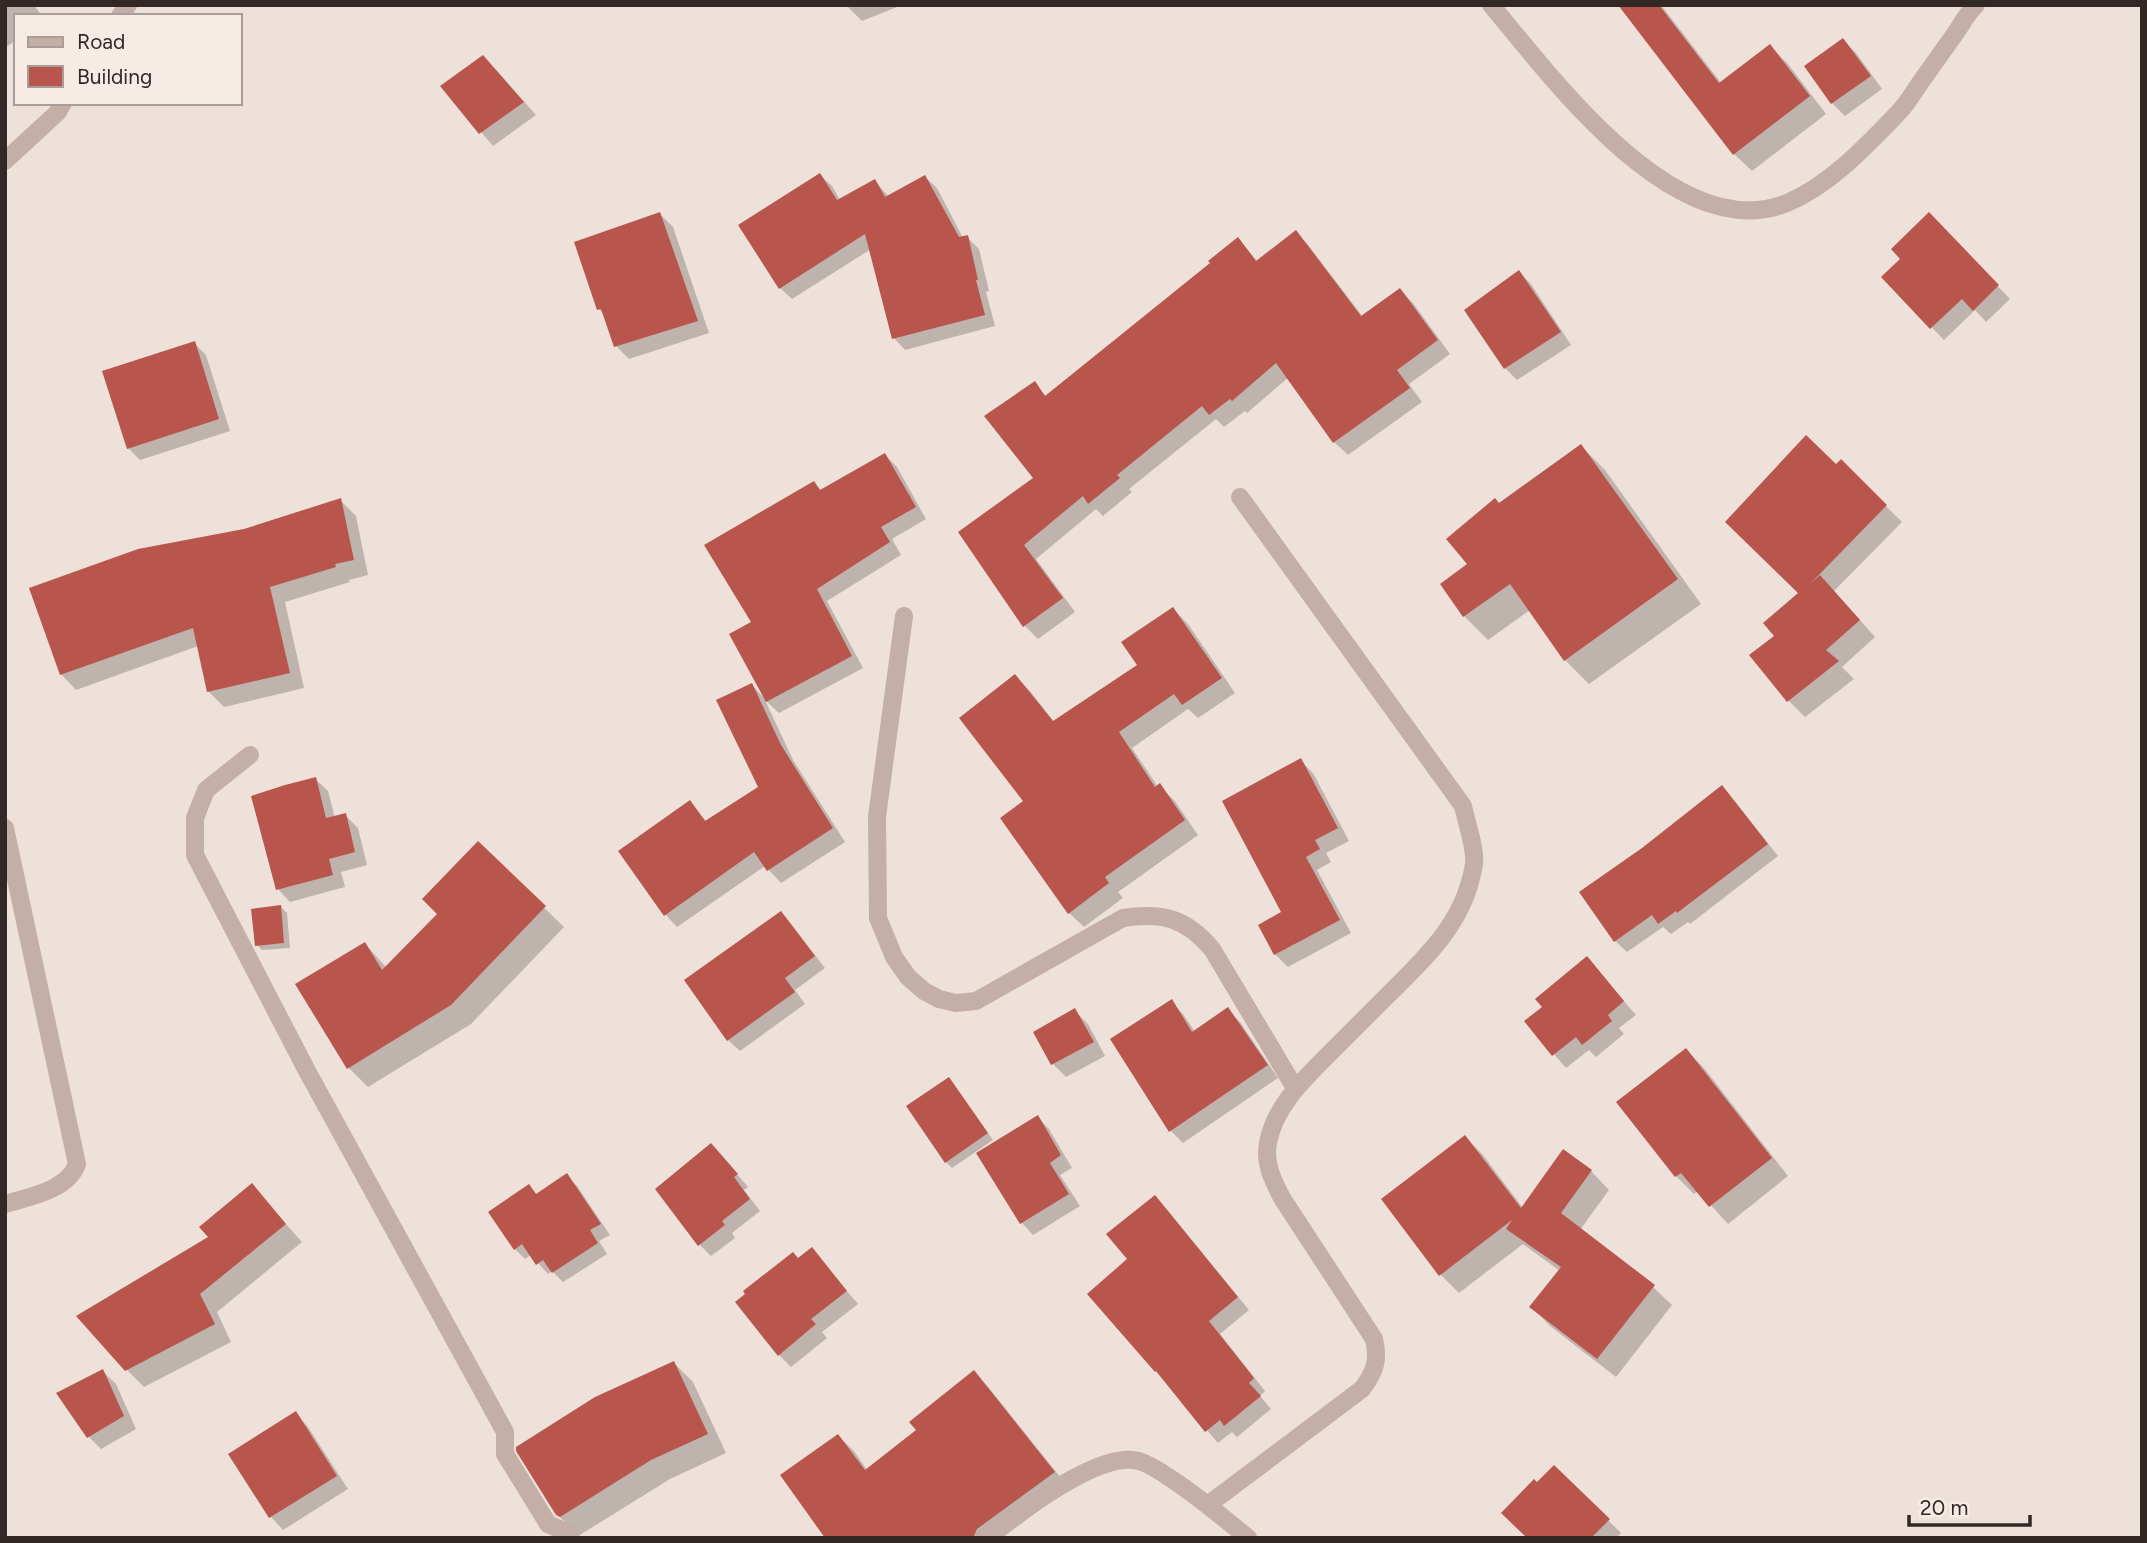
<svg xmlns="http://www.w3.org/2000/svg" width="2147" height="1543" font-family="Figtree,sans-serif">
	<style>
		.shadow { fill: #0003 }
		.building { fill: #b8554d }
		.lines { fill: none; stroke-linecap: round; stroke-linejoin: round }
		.minor { stroke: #c4afa7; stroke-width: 18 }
	</style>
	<rect width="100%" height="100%" fill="#eee1d9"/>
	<!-- shadow -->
	<g class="shadow">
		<path d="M5,5h29l8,11h-26v24l-11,8z"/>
		<path d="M846,5h56l-40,16z"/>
		<path d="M1620,5h41l61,79 48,-38 18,18 38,50 -74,57 -18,-17z"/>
		<path d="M1843,40l13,13 26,36 -37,27 -13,-13z"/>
		<path d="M496,70l40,45 -43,31 -50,-59z"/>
		<path d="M820,175l12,11 8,14 35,-19 14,16 36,-20 12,11 26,50 4,-1 12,12 10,42 -3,1 9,34 -90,24 -11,-12 -23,-89 -79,50 -12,-11z"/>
		<path d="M660,214l13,13 36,106 -80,26 -13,-13 -10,-30 -7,-7z"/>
		<path d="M1929,215l81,84 -24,23 -11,-12 -31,30 -61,-63 19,-18z"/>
		<path d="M1296,232l13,14 54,71 37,-27 13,13 37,51 -41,30 13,18 -74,53 -14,-13 -45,-65 -42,36 -2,-2 -21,16 -8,-8 -87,70 3,3 -29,24 -7,-7 -60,50 39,53 -37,27 -13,-13 -64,-93 75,-55 -2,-94 13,13 165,-134 26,-24 20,23z"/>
		<path d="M1519,272l12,12 40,61 -54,35 -12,-12z"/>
		<path d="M194,343l12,12 24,76 -90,29 -12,-12z"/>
		<path d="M1581,446l24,24 96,134 -112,80 -24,-24 -35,-50 -42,30 -24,-24 6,-51 29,-60z"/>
		<path d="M885,455l12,12 29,52 -34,20 9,16 -74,46 36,67 -84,45 -14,-13 28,60 52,82 -64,41 -16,-17 -88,61 -12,-13 25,-112 17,20 53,-35 -8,-102 12,13 -10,-75 60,-140 8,8z"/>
		<path d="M1841,462l61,60 -68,69 41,46 -33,30 12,12 -49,38 -16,-16 -38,-46 25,-19 25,-42 35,-127z"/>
		<path d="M340,500l16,16 12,59 -19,5 1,2 -65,20 19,86 -80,19 -16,-16 -10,-45 -122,44 -15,-16 184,-144z"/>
		<path d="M1173,609l15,15 47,69 -37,25 -10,-9 -56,39 26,39 1,-1 15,14 24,35 -80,57 5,6 -39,29 -15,-14 -43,-111 -11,-126 15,15 24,31 85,-57z"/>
		<path d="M1300,760l13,13 36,68 -23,12 5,9 -14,8 34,63 -63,34 -13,-13 -15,-29 24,-12z"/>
		<path d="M315,779l13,12 7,27 10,-3 13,13 9,37 -26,7 4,15 -55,15 -12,-13z"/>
		<path d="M1733,799l45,57 -88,68 -2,-2 -17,12 -8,-7 -36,25 -12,-11z"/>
		<path d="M478,844l86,83 -93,97 -103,63 -20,-20 17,-123 22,24 52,-54z"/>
		<path d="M281,907l6,6 3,35 -28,2 -6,-6z"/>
		<path d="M781,913l11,12 33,43 -30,22 10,14 -65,47 -12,-11z"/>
		<path d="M1587,958l49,57 -17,13 5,6 -28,23 -7,-7 -23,18 -40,-46 18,-15z"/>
		<path d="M1171,1002l12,12 12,18 33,-22 12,12 38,56 -95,65 -12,-12 -59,-92z"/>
		<path d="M1075,1011l13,13 17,32 -39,21 -13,-13 -18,-31z"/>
		<path d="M1686,1050l18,18 84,108 -60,48 -30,-33 -4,3 -18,-18 -57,-73z"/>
		<path d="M949,1079l44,61 -41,28 -6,-6z"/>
		<path d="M1037,1117l12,12 23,39 -12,7 20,31 -47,29 -11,-12 -43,-70z"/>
		<path d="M1465,1137l18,18 40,53 68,-37 18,19 -29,40 73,57 19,18 -56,72 -66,-51 -18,-19 28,-36 -37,-27 -64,49 -18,-18z"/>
		<path d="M722,1157l26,30 -4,3 16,21 -28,22 3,5 -24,18 -11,-11 -42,-56z"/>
		<path d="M567,1176l10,10 33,49 -11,6 8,13 -44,28 -11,-11 -4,3 -17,-19 -6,4 -10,-10 14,-63 8,9z"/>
		<path d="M252,1186l50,56 -85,70 14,30 -87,45 -17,-17 83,-132z"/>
		<path d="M1167,1210l82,100 -29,24 45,57 -5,5 11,13 -34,28 -5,-5 -14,11 -62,-72 -26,-112z"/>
		<path d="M812,1250l46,54 -36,28 5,6 -36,29 -12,-12 -32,-60z"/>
		<path d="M674,1363l19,19 33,71 -56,26 -90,56 -3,-1 -20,-20z"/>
		<path d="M103,1372l13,12 20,45 -35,20 -13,-13z"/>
		<path d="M974,1373l15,15 80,100 -67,50h-175l11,-102 16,15 13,19 52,-39z"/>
		<path d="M296,1414l12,13 40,62 -65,41 -12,-13 -40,-63z"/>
		<path d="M1554,1467l67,66 -5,5h-87l8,-54z"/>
	</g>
	<!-- building -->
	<g class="building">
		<path d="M1618,5h41l60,78 51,-39 40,52 -77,59z"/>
		<path d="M1843,38l28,38 -40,28 -27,-38z"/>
		<path d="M483,55l41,47 -45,32 -39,-48z"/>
		<path d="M820,173l17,27 38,-21 10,18 40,-22 34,62 9,-2 10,45h-2l9,35 -93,24 -27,-105 -86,55 -41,-64z"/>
		<path d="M660,212l38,109 -84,26 -13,-38 -4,1 -23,-68z"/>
		<path d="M1929,212l70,73 -26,26 -11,-12 -32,30 -49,-52 19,-18 -9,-10z"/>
		<path d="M1296,230l65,86 39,-28 38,52 -41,30 13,18 -77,55 -57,-80 -44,38 -2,-2 -21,16 -7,-9 -85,69 3,3 -32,26 -5,-8 -59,49 39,53 -40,29 -65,-95 75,-54 -49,-62 51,-35 10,15 165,-133 -2,-2 30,-24 18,24z"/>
		<path d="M1519,270l42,62 -57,37 -40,-59z"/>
		<path d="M195,341l24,78 -92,30 -25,-78z"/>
		<path d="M1806,435l30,29 5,-5 46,46 -77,79 10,-9 40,45 -34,30 13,11 -52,41 -38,-47 25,-19 -11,-13 35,-30 -73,-71z"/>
		<path d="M1581,444l97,135 -114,82 -54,-77 -47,33 -23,-33 27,-20 -21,-25 49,-41 4,5z"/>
		<path d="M885,453l31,54 -35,20 9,15 -73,47 35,67 -86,46 -37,-68 22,-12 -47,-77 110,-64 6,9z"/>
		<path d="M341,498l13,62 -19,4 1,3 -66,20 20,86 -83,19 -14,-64 -133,47 -31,-87 109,-39 106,-20z"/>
		<path d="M1173,607l49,71 -40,27 -8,-11 -55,38 36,55 5,-4 25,37 -80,57 4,6 -41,31 -68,-96 23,-17 -64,-83 56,-44 38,47 84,-56 -16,-23z"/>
		<path d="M752,683l29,62 52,83 -66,43 -13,-19 -90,64 -46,-65 72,-51 15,21 53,-34 -42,-87z"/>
		<path d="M1301,758l37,70 -23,12 5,9 -14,8 34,63 -66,35 -16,-30 23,-13 -59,-111z"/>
		<path d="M316,777l10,41 20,-5 9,39 -26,7 4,16 -57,15 -25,-94 34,-11z"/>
		<path d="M1722,785l46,59 -91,69 -1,-2 -18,13 -6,-9 -38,27 -35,-50 63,-44z"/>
		<path d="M478,841l68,65 -95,99 -104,64 -52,-85 70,-42 17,28 55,-56 -15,-15z"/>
		<path d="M281,905l3,38 -29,3 -4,-37z"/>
		<path d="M781,911l34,45 -30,22 10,14 -68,49 -43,-61z"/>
		<path d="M1587,956l37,45 -16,14 4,6 -30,24 -6,-8 -24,19 -28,-35 18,-14 -7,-8z"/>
		<path d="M1172,999l20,33 36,-25 40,58 -99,67 -59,-93z"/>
		<path d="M1075,1008l19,34 -43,23 -18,-33z"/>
		<path d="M1686,1048l86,110 -63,49 -28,-34 -6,4 -59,-75z"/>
		<path d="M949,1077l39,56 -43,30 -39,-57z"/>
		<path d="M1038,1115l23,40 -11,8 19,31 -49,30 -44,-71z"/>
		<path d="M1465,1135l56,73 42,-59 29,21 -31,43 94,72 -58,74 -68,-52 32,-40 -55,-38 6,-9 -73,56 -58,-77z"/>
		<path d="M711,1143l27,31 -4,3 16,22 -28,22 3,4 -27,21 -43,-57z"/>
		<path d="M567,1173l34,51 -11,6 8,13 -46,30 -9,-13 -7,5 -14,-21 -8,6 -26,-38 41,-28 7,10z"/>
		<path d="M252,1183l34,41 -86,70 15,30 -90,47 -49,-55 132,-79 -9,-10z"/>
		<path d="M1155,1195l83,102 -29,24 45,57 -5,5 12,13 -37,30 -4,-6 -15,12 -49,-61 -1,1 -68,-78 40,-35 -21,-25z"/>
		<path d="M812,1247l35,44 -36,28 5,5 -38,32 -43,-54 10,-8 -2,-3 50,-39 5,6z"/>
		<path d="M674,1361l34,73 -57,26 -91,57 -4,-2 -40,-64v-4l79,-50z"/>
		<path d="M103,1369l21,47 -37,22 -31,-45z"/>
		<path d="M974,1370l81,102 -78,57 -4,9h-148l-45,-63 58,-41 27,36 51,-40 -7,-8z"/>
		<path d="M296,1411l41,65 -68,42 -41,-64z"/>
		<path d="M1554,1465l56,54 -19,19h-64l-26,-25 33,-34 3,3z"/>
	</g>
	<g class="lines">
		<!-- minor -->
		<g class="minor">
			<path d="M1491,5c61,72 185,243 296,198 43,-18 79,-57 111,-90 9,-9 15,-20 22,-30 12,-17 25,-35 37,-52 6,-9 11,-19 19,-26"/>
			<path d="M120,16l8,-11"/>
			<path d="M5,161l52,-48 6,-10"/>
			<path d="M904,616l-27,201 1,101 16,39 14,20 16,14 15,8 17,4 20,-2 147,-83c39,-6 63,0 89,31l83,139"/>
			<path d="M250,755l-44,35 -11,28v37l111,214 199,363v22l43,70 20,9 3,5"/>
			<path d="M5,828l72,336c-9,26 -48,33 -72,40"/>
			<path d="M1209,1504l153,-115c13,-17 17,-29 12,-50l-92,-141c-9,-17 -18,-35 -14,-55 6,-34 32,-60 55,-83 22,-22 43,-43 65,-65 39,-39 77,-73 86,-131 2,-15 -8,-43 -11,-58l-223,-309"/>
			<path d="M984,1538c34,-23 114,-88 155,-77 13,4 25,13 37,21 25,17 48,36 72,56"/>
		</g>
	</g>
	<!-- border -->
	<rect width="2147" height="1543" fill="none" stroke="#322826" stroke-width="14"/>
	<!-- legend -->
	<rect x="14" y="14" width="228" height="91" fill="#f6ebe5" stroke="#a89d99" stroke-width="2"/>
	<rect x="28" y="37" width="35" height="10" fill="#c4afa7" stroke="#a89d99" stroke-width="2"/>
	<text x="77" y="49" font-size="21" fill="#322826">Road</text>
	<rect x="28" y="66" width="35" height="21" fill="#b8554d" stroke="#a89d99" stroke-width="2"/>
	<text x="77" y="84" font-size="21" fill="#322826">Building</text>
	<!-- scale -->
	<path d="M1909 1515v10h121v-10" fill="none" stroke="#322826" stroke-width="3.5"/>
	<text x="1920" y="1515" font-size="21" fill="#322826" stroke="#f6ebe5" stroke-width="5" paint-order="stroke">20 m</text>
</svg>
